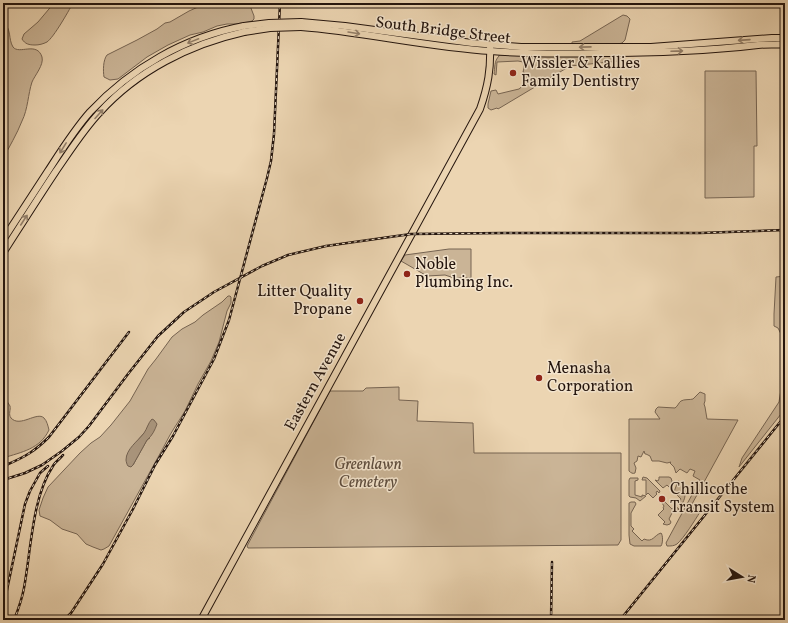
<svg xmlns="http://www.w3.org/2000/svg" width="788" height="623" font-family="Vollkorn,serif">
	<style>
		.green { fill: #cab496; stroke: #766452; fill-rule: evenodd }
		.water { fill: #a8937a; stroke: #73604e }
		.lines { fill: none; stroke-linecap: round; stroke-linejoin: round }
		.major-casing { stroke: #23140d; stroke-width: 8 }
		.major { stroke: #ecd5b2; stroke-width: 6 }
		.rail-casing { stroke: #23140d; stroke-width: 2.5 }
		.rail { stroke: #f3e4cd; stroke-width: 1; stroke-dasharray: 3; stroke-linecap: butt }
		.major-bridge-casing { stroke: #23140d; stroke-width: 8; stroke-linecap: butt }
		.major-bridge { stroke: #ecd5b2; stroke-width: 6 }
		.oneway { stroke: #927e68 }
		.poi-dot { fill: #8f2418; stroke: #f3e4cd; stroke-width: 1.5 }
		.labels { text-anchor: middle; dominant-baseline: central; stroke-width: 3; stroke-linejoin: round; paint-order: stroke }
		.street-label { font-size: 16px; fill: #23140d; stroke: #f3e4cd }
		.poi-label { font-size: 16px; fill: #23140d; stroke: #f3e4cd; text-anchor: start }
		.park-label { font-size: 16px; font-style: italic; fill: #5d4c3d; stroke: #f3e4cd }
	</style>
	<rect width="100%" height="100%" fill="#ecd5b2"/>
	<filter id="stains"><feTurbulence type="fractalNoise" baseFrequency=".005" numOctaves="4"/><feColorMatrix values="0 0 0 0 .2 0 0 0 0 .09 0 0 0 0 .02 0 0 0 .5 -.17"/></filter>
	<radialGradient id="worn" r=".72"><stop offset=".6" stop-color="#630" stop-opacity="0"/><stop offset="1" stop-color="#630" stop-opacity=".3"/></radialGradient>
	<!-- green -->
	<g class="green">
		<path d="M54,3h19c-5,9 -19,34 -26,39 -4,2 -8,3 -12,3 -6,0 -10,-1 -13,-6l2,-5 14,-12z"/>
		<path d="M207,3h42l5,13v3l-2,2 -4,1 -12,2h-9l-10,2 -14,6 -13,3 -22,10 -21,12 -29,22 -8,1 -6,-3c-1,-6 -1,-17 3,-22l30,-15 20,-11 8,-6 5,-1 19,-11z"/>
		<path d="M623,15l4,1 3,3 -5,21 -3,3 -4,1 -46,1v-3l8,-1z"/>
		<path d="M3,22c9,7 5,17 10,25 6,8 24,-6 29,10 2,8 -7,18 -10,25 -4,12 -4,27 -10,39 -5,13 -13,26 -19,38z"/>
		<path d="M499,55l118,1 4,3 -2,2 -49,5 -72,43 -1,-1 -6,2 -3,-2v-4l3,-13 5,-1 2,4 21,-5c6,-4 5,-10 5,-17h-1l1,-4 -1,-6 -5,-1 -21,1 -1,13 -2,-1c1,-6 0,-13 5,-18z"/>
		<path d="M705,71h51l1,75h-3v51l-49,1z"/>
		<path d="M449,249h22v29h-17l-9,-3 -18,1 -26,-15 4,-6z"/>
		<path d="M785,276v133l-46,58 3,-9 37,-56 4,-25 -2,-43 -3,-6 -4,-2v-12l2,-37z"/>
		<path d="M228,296h2l1,1v6l-4,8 -8,31 -8,19 -13,23 -13,27 -12,19 -3,5 -8,15 -53,96 -5,3 -3,1 -8,-3 -7,-3 -9,-10 -15,-5 -12,-9 -10,-4 -1,-6 4,-12 5,-11 32,-34 11,-10 9,-6 11,-12 19,-24 18,-32 8,-10 16,-22 10,-8 13,-7 8,-7 19,-13zM144,433l6,5 -3,2 -14,25v-19z"/>
		<path d="M399,387v13l19,1 -1,20 56,2 1,30h147v87l-3,5 -370,3 -1,-2 83,-155h33l3,-3z"/>
		<path d="M700,392l5,2v7l-1,3 1,3 2,12 31,1 -46,84 1,4 7,4c-5,8 -16,26 -23,32 -3,2 -6,2 -10,2l-1,-3 1,-2 33,-61 -7,-4 2,-5 -5,-2 -3,4 -7,-4 -4,4 -2,-6 -4,-4 1,-1 -4,1 -8,-2h-7l-2,-5 -4,-2h-1l-1,-3 -3,6 -3,-1 -1,5 -3,2 2,5 -1,5c-2,1 -4,0 -6,-2v-52h31l-5,-7 1,-3 2,-2 17,1c3,-2 4,-6 6,-7 3,-2 9,-1 12,-2z"/>
		<path d="M3,395c2,4 5,7 7,11 1,4 -2,8 1,12 9,10 26,-7 33,0 3,3 4,8 5,12 -9,19 -27,22 -46,28z"/>
		<path d="M643,477l4,1 13,13 -1,2 -2,-2 -1,2 1,1 -4,4 -5,-5 -2,2v-15h-4z"/>
		<path d="M659,477h10l2,1 1,3 -2,7 -3,-3 -4,3 -8,-8 3,1 1,-2z"/>
		<path d="M630,478h8v2l-3,1v14l7,2v-2l4,1 -6,5 -4,-3 -6,-1 -1,-1v-16z"/>
		<path d="M678,481c9,4 9,17 3,24l-3,-2 3,-4 -7,-7z"/>
		<path d="M664,501l8,8 3,-3 4,3 -2,2 -3,-2 -5,10 2,3 -1,2 -3,1 -4,-1 2,-2 -7,-7 6,-6 -1,-1 1,-2 -2,-3z"/>
		<path d="M631,502h4l1,2 -5,9v13l3,3 -2,2 10,10 2,-2c9,4 10,-4 17,-6 2,2 2,10 0,13h-27l-4,-2 -1,-9v-32z"/>
	</g>
	<!-- water -->
	<path class="water" d="M152,419l2,1 3,4c-2,6 -5,12 -10,16l-14,25 -2,2 -3,-1c-1,-1 -2,-5 -2,-6 0,-11 12,-19 18,-27 3,-4 4,-10 8,-14z"/>
	<g class="lines">
		<defs>
			<g id="major">
				<path d="M301,22l44,4 127,17 49,4h130l121,-9h13"/>
				<path d="M301,27c64,5 126,20 190,24 36,3 73,3 109,2 53,0 105,-2 158,-8 9,-1 18,0 27,-1"/>
				<path d="M3,240c15,-23 30,-46 45,-69 13,-20 26,-41 42,-59 41,-44 95,-75 154,-86"/>
				<path d="M3,253c18,-28 35,-55 53,-82 14,-20 27,-41 44,-59 37,-41 90,-68 144,-80"/>
				<path d="M201,620l279,-511c8,-23 11,-40 10,-64"/>
			</g>
		</defs>
		<!-- major casing -->
		<use href="#major" class="major-casing"/>
		<!-- major -->
		<use href="#major" class="major"/>
		<defs>
			<g id="rail">
				<path d="M6,465c19,-8 29,-14 43,-28l80,-105"/>
				<path d="M3,480l22,-7 17,-8 20,-14 17,-14 10,-11 39,-52 30,-38 26,-24 30,-20 48,-26 26,-11 38,-9 85,-12 93,-1h196l85,-3"/>
				<path d="M3,609l22,-105 5,-13 10,-18 8,-7"/>
				<path d="M14,620c4,-10 8,-21 10,-32 7,-37 8,-91 29,-122 2,-4 7,-7 10,-11"/>
				<path d="M64,620l7,-7 32,-49 30,-55 22,-44 18,-29 41,-77 15,-39 38,-142 4,-17 3,-27 6,-131"/>
				<path d="M551,620l1,-58"/>
				<path d="M620,620l165,-204"/>
			</g>
		</defs>
		<!-- rail casing -->
		<use href="#rail" class="rail-casing"/>
		<!-- rail -->
		<use href="#rail" class="rail"/>
		<defs>
			<g id="major-bridge">
				<path d="M244,26l25,-3 32,-1"/>
				<path d="M244,32l26,-4 31,-1"/>
			</g>
		</defs>
		<!-- major-bridge casing -->
		<use href="#major-bridge" class="major-bridge-casing"/>
		<!-- major-bridge -->
		<use href="#major-bridge" class="major-bridge"/>
	</g>
	<!-- one-way arrows -->
	<defs><path id="oneway-shaft" d="M-6 0H5M1.5-3L5.5 0L1.5 3" fill="none" stroke-width="1.6" stroke-linecap="round" stroke-linejoin="round"/></defs>
	<g class="oneway">
		<use href="#oneway-shaft" transform="translate(354 33) rotate(9)"/>
		<use href="#oneway-shaft" transform="translate(744 40) rotate(176)"/>
		<use href="#oneway-shaft" transform="translate(193 41) rotate(158)"/>
		<use href="#oneway-shaft" transform="translate(585 47) rotate(179)"/>
		<use href="#oneway-shaft" transform="translate(677 51) rotate(-2)"/>
		<use href="#oneway-shaft" transform="translate(99 114) rotate(-48)"/>
		<use href="#oneway-shaft" transform="translate(63 148) rotate(122)"/>
		<use href="#oneway-shaft" transform="translate(24 220) rotate(-57)"/>
	</g>
	<!-- markers -->
	<g class="poi-dot">
		<circle cx="513" cy="73" r="4"/>
		<circle cx="407" cy="274" r="4"/>
		<circle cx="360" cy="301" r="4"/>
		<circle cx="539" cy="378" r="4"/>
		<circle cx="662" cy="499" r="4"/>
	</g>
	<g class="labels">
		<!-- street labels -->
		<g class="street-label">
			<text transform="translate(443 31) rotate(7)">South Bridge Street</text>
			<text transform="translate(316 382) rotate(-61)">Eastern Avenue</text>
		</g>
		<!-- poi labels -->
		<g class="poi-label">
			<text x="521" y="64">Wissler &amp; Kallies<tspan x="521" dy="18">Family Dentistry</tspan></text>
			<text x="415" y="265">Noble<tspan x="415" dy="18">Plumbing Inc.</tspan></text>
			<text x="352" y="292" text-anchor="end">Litter Quality<tspan x="352" dy="18">Propane</tspan></text>
			<text x="547" y="369">Menasha<tspan x="547" dy="18">Corporation</tspan></text>
			<text x="670" y="490">Chillicothe<tspan x="670" dy="18">Transit System</tspan></text>
		</g>
		<!-- park labels -->
		<g class="park-label">
			<text x="368" y="465">Greenlawn<tspan x="368" dy="18">Cemetery</tspan></text>
		</g>
	</g>
	<!-- margin -->
	<rect width="788" height="623" fill="none" stroke="#ecd5b2" stroke-width="16"/>
	<rect x="4" y="4" width="780" height="615" fill="none" stroke="#23140d" stroke-width="2"/>
	<rect x="8" y="8" width="772" height="607" fill="none" stroke="#23140d"/>
	<!-- north arrow -->
	<g transform="translate(742 577) rotate(101)" stroke="#f3e4cd" stroke-width="3" paint-order="stroke">
	<path d="M0-3L7 15L0 10L-7 15Z" fill="#23140d"/>
	<text y="-6" font-size="11" font-weight="bold" text-anchor="middle" fill="#23140d">N</text>
	</g>
	<rect width="100%" height="100%" filter="url(#stains)"/>
	<rect width="100%" height="100%" fill="url(#worn)"/>
</svg>
